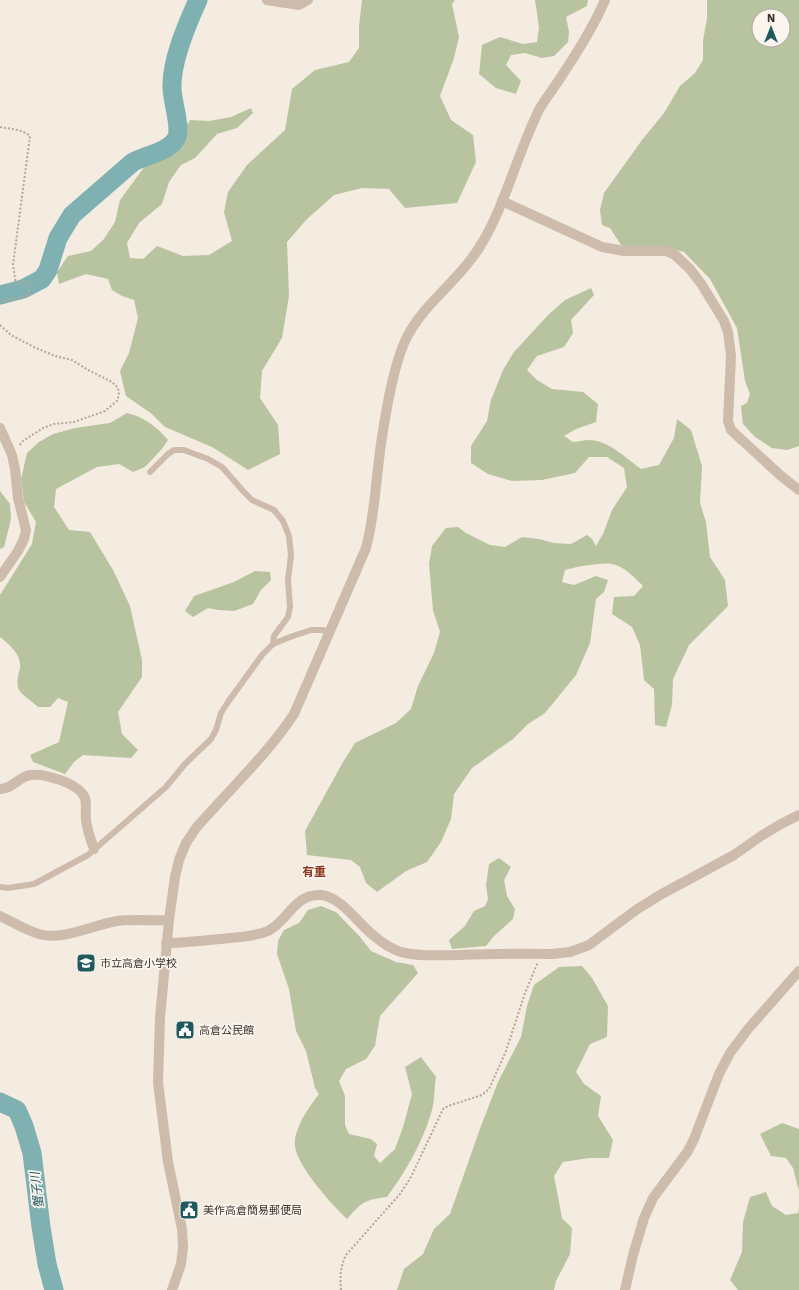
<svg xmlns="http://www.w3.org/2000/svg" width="799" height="1290" font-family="'Work Sans','Noto Sans JP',sans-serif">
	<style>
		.green { fill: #b8c4a0; fill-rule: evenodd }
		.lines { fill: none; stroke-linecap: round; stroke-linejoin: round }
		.river { stroke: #7fb0b2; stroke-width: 19 }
		.path { stroke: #b9a596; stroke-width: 2; stroke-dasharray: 2 2; stroke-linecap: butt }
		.service { stroke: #cdbbac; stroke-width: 6 }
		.minor { stroke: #cdbbac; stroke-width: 10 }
		.labels { text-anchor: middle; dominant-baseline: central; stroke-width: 3.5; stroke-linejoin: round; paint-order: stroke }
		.poi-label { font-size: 11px; fill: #3b302b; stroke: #fbf5ee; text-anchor: start }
		.neighbourhood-label { font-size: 12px; font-weight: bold; fill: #8c3b22; stroke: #fbf5ee }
		.water-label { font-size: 12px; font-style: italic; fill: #1f5a5e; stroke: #fbf5ee }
	</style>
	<rect width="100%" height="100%" fill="#f4ebe1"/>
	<!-- green -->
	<g class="green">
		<path d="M362,0h93l-3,4 7,33 -5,21 -14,38 11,24 22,15 3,27 -19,41 -52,5 -16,-19 -27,-1 -28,7 -27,24 -20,23 2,54 -7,42 -20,33 -2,27 18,27 2,29 -32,16 -36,-23 -47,-20 -13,-13 -26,-18 -6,-25 9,-18 9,-35 -4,-18 -12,-4 -10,-6 -4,-11 -22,-5 -27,10 -2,-12 11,-16 23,-5 13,-12 11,-17 5,-22 25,-34 22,-9 17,-14 1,-15 5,-8 19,1 22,-4 20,-9 2,5 -16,15 -20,6 -22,24 -14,7 -12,17 -7,22 -23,19 -12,20 3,15 13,1 14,-13 26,10 26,-1 23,-14 -8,-29 4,-20 19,-27 38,-35 7,-41 23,-19 34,-8 10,-14v-22z"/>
		<path d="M535,0h53l-1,6 -21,11 3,15 -1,10 -14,14 -12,2 -17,-5 -14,2 -5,10 15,16 -5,13 -20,-6 -17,-14 3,-29 18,-8 23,7 14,-2 2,-15z"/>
		<path d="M707,0h92v446l-12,4 -15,-2 -17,-11 -12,-13 -2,-18 6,-3 3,-9 -5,-13 -8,-53 -27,-49 -26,-27 -13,-3h-40l-10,-4 -11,-17 -8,-3 -2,-15 4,-17 38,-53 22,-27 16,-27 15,-13 8,-13v-19l4,-23zM759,16h24v24h-24z"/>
		<path d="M591,288l3,7 -23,25 2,13 -9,14 -27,9 -10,14 10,10 15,9 31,3 15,12 -2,18 -20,7 -12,7 9,6c5,0 10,-2 16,-2 19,0 37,18 52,29l18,-4 15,-27 3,-19 14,11 11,36 -2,37 6,19 4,35 15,23 3,26 -39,39 -16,34 -1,26 -6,22 -11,-2 -1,-36 -10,-9 -4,-35 -8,-18 -20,-13 2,-17 20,-1 9,-10c-8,-8 -19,-20 -31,-22 -10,-2 -37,3 -47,6l-3,12 12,3 22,-9 12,4 -4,12 -8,7 -6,44 -14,32 -31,38 -17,11 -15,15 -41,29 -18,26 -3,25 -10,23 -14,20 -21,9 -29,21 -11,-9 -6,-16 -9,-7 -44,-5 -2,-24 38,-69 12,-19 41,-20 15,-14 7,-23 16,-33 6,-21 -7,-22 -4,-46 3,-18 14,-18 12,-1 8,6 24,12 15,2 17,-10 17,2 15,4 17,1 16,-9 5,4 4,7 7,-12 9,-24 15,-23 -3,-19 -17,-11h-18l-14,16 -33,7 -30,1 -24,-7 -17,-11v-17l16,-25 4,-21 12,-30 11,-18 35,-38 16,-14z"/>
		<path d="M127,413c17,4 30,14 41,27l-7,10 -16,17 -12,5 -14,-8 -22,3 -41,22 -2,18 15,23 21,2 23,38 17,36 12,54v17l-24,35 4,22 16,16 -7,8 -48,-3 -9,7 -9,12 -32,-12 -3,-7 29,-13 9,-40 -10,-4 -8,9h-12c-4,-4 -16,-12 -19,-17 -3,-7 -1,-15 1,-22 2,-13 -11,-24 -20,-31v-42l32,-51 4,-22 -12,-20 -3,-23 6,-26 12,-11 14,-8 22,-6 35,-5z"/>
		<path d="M0,491l10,13 1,15 -7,28 -4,2z"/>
		<path d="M255,571l15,1 1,8 -10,10 -8,14 -19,7 -16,-1 -10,-2 -15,9 -8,-6 9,-15 40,-14z"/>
		<path d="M499,858l12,9 -7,13 3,16 8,13 -2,10 -19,17 -8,10 -34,3 -3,-9 16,-14 9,-15 11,-5 3,-7 -2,-14 3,-21z"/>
		<path d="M321,906l15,6 24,25 11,14 25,11 17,3 5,8 -38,43 -5,30 -9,13 -20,10 -7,12 6,15v29l4,9 22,5 6,5 -3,12 6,7 15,-14 8,-22 9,-33 -7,-27 16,-10 15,20c-2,10 -1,23 -4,33 -9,32 -26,61 -45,87 -23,3 -25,5 -40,22 -15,-14 -49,-52 -52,-72 -2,-18 14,-40 24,-53l-4,-6 -9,-37 -10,-20 -7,-42 -12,-35 1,-13 6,-11 15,-7 9,-13z"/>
		<path d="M582,966l10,12 16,28 -1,31 -17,7 -14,28 8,12 17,12 -3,20 15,24 -4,18h-20l-26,4 -9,14 8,42 10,10 -2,26 -14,27 -2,9h-157l7,-21 19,-15 11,-25 16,-15 31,-88 17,-44 23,-45 6,-31 7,-21 25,-18z"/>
		<path d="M782,1123l17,6v62l-6,-23 -7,-10 -15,-2 -11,-22z"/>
		<path d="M766,1192l6,14 14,9 12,-2 1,-5v82h-61l-8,-10 12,-28 1,-30 7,-25z"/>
	</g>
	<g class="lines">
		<!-- river -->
		<g class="river">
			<path d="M0,295l23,-6 19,-10 6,-9 10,-32 14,-23 61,-53c13,-7 35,-10 43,-23 6,-10 -4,-38 -4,-51 -1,-27 15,-64 26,-88"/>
			<path d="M0,1102l17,8 7,16 8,27 9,74 6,37 7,26"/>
		</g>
		<!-- path -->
		<g class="path">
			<path d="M0,127c10,2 22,2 30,9l-17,129 3,19 10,-3 4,14 -30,7"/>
			<path d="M0,325l11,10 23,12 21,9 17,4 16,10 24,12 6,6 1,7 -2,6 -12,10 -31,11 -20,2 -11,4 -20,13 -4,5"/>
			<path d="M341,1290c-1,-13 -1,-23 5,-35l54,-61 11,-17 32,-68 5,-3 34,-11 7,-6 17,-38 19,-58 13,-31"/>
		</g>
		<!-- service -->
		<g class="service">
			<path d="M150,472l18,-18 6,-4h10l24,9 14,8 22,25 8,8 22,10 9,11 6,15 2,19 -3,25 2,27 -2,10 -14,19 -1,8"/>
			<path d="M0,887l8,1 26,-4 54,-29 78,-68 19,-23 26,-25 5,-9 5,-17 7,-11 34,-47 11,-11 17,-7 21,-7h11l7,2"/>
		</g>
		<!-- minor -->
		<g class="minor">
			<path d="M267,0l32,5 9,-5"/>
			<path d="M502,201l100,46 22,4h42l9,4 15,14 12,16 22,36 4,11 3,24 -3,65 3,9 49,45 19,15"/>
			<path d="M0,428l12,27 3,14 3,29 8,32 -2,9 -6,12 -18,26"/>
			<path d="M0,789c12,0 19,-12 30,-14 14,-2 49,8 55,23 2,6 0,15 1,22 1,10 5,20 8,29"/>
			<path d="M0,916c13,6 25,14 39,18 23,7 54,-9 78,-13 17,-2 34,0 52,-1"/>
			<path d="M166,943c22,0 43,-3 64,-5 12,-1 26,-2 38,-7 20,-10 27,-38 53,-36 20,2 37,28 52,40 8,7 18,14 28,17 18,5 39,3 57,3 31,-1 63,-2 94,-1l18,-2 19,-7 47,-35 24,-15 74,-40 27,-19 20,-12 18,-9"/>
			<path d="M172,1290l9,-26 2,-17 -1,-18 -14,-67 -10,-80 2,-64 9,-98 6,-43 4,-17 7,-17 10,-15c32,-37 71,-73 98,-114l72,-166c8,-29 9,-58 13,-88 2,-21 6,-42 10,-63 4,-20 8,-38 16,-56 17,-37 53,-59 74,-93 27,-43 38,-95 61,-140 6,-10 13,-19 19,-28 17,-26 34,-52 46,-80"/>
			<path d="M625,1290l8,-35 11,-37 9,-20 35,-47 6,-12 25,-65 11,-21 18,-24 51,-58"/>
		</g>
	</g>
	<!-- icons -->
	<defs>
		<symbol id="school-square" viewBox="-11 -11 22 22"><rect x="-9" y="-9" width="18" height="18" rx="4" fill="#1f5a5e" stroke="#fbf5ee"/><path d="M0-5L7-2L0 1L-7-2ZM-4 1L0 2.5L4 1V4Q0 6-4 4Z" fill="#fff"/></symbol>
		<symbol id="civic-square" viewBox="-11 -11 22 22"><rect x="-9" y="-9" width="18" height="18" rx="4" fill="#1f5a5e" stroke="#fbf5ee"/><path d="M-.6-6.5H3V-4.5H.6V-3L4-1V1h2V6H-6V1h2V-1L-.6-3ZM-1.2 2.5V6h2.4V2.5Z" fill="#fff"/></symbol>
	</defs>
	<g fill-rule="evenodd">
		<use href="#school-square" x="75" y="952" width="22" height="22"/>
		<use href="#civic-square" x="174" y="1019" width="22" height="22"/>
		<use href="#civic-square" x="178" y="1199" width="22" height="22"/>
	</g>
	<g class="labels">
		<!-- poi labels -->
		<g class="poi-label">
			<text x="100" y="963">市立高倉小学校</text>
			<text x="199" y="1030">高倉公民館</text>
			<text x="203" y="1210">美作高倉簡易郵便局</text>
		</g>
		<!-- neighbourhood labels -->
		<g class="neighbourhood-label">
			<text x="314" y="872">有重</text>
		</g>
		<!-- water labels -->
		<g class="water-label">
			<text transform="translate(37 1190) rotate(-97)">蟹子川</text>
		</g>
	</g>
	<!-- north arrow -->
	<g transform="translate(771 28)"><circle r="19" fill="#fbf5ee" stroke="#aea6a0"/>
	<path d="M0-3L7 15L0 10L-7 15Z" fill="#1f5a5e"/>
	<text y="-6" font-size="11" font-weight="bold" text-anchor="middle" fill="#3b302b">N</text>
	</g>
</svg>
